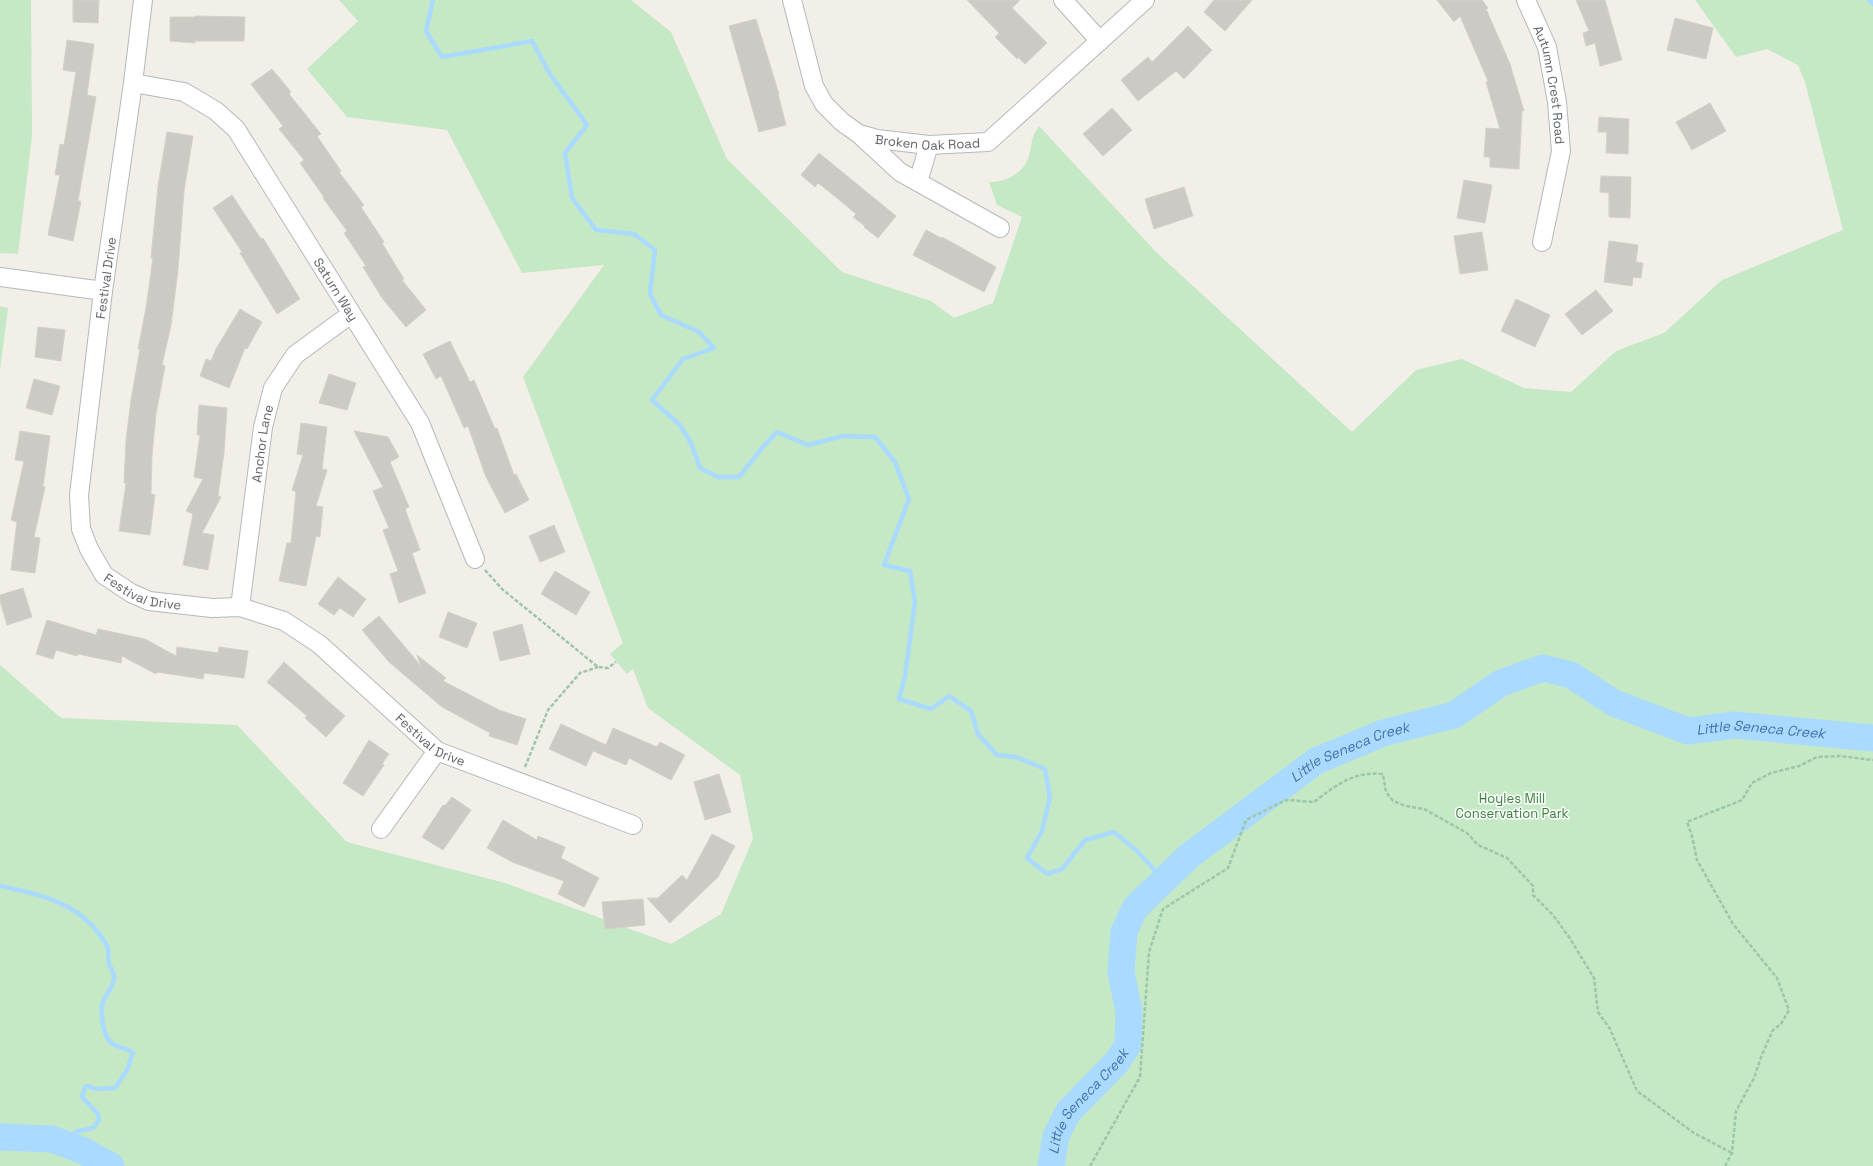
<svg xmlns="http://www.w3.org/2000/svg" width="1873" height="1166" font-family="'Space Grotesk',sans-serif">
	<style>
		.green { fill: #c5e8c5 }
		.lines { fill: none; stroke-linecap: round; stroke-linejoin: round }
		.stream { stroke: #aadaff; stroke-width: 4.5 }
		.river { stroke: #aadaff; stroke-width: 27 }
		.building { fill: #cccac5; stroke: #d6d1c6 }
		.minor-casing { stroke: #b5b8bc; stroke-width: 20 }
		.path { stroke: #9cc7a9; stroke-width: 2.5; stroke-dasharray: 4 2; stroke-linecap: butt }
		.minor { stroke: #fff; stroke-width: 18 }
		.labels { text-anchor: middle; dominant-baseline: central; stroke-width: 3; stroke-linejoin: round; paint-order: stroke }
		.street-label { font-size: 13px; fill: #5f6368; stroke: #fff }
		.park-label { font-size: 13px; fill: #348238; stroke: #fff }
		.water-label { font-size: 14px; font-style: italic; fill: #4174aa; stroke: #fff }
	</style>
	<rect width="100%" height="100%" fill="#f1efe8"/>
	<!-- green -->
	<g class="green">
		<path d="M0,0h31l1,136 -14,118 -18,-1z"/>
		<path d="M339,0h292l40,32 56,127 115,113 89,29 23,17 39,-15 29,-86 -25,-12 -8,-23c17,0 35,-9 40,-26 4,-14 1,-17 10,-30l117,126 196,180 64,-62 46,-11 62,29 47,4 45,-41 48,-18 58,-53 121,-50 -38,-148 -7,-17 -31,-16 -31,8 -41,-57h178v1166h-1873v-501l61,53 176,7 110,117 158,41 166,61 50,-30 32,-75 -13,-64 -92,-67 -15,-39 -6,5 -17,-20 13,-11 -100,-266 81,-112 -82,8 -75,-143 -100,-13 -40,-48 51,-48z"/>
		<path d="M0,306l8,2 -8,62z"/>
	</g>
	<g class="lines">
		<!-- stream -->
		<g class="stream">
			<path d="M433,0l-7,31 16,26 90,-16 18,33 37,51 -22,28 7,45 24,32 38,4 21,16 -5,44 11,21 38,17 15,16 -31,11 -31,41 28,25 11,18 9,25 18,9h21l24,-30 14,-15 31,13 35,-9 32,1 20,25 14,37 -25,66 26,6 5,31 -10,74 -6,23 32,10 18,-13 22,15 7,23 19,21 19,2 29,12 5,28 -8,34 -15,27 20,16 15,-5 23,-29 29,-8 22,18 28,30"/>
			<path d="M1869,0l4,4"/>
			<path d="M0,886c42,8 85,19 107,60 3,5 0,12 2,18 2,5 6,9 5,14 0,8 -8,16 -11,24 -3,8 0,26 3,33 4,13 18,11 27,18l-6,17 -12,18 -19,1 -8,-3 -3,1 -3,10 16,17 1,6 -6,8 -18,4 -6,13"/>
		</g>
		<!-- river -->
		<g class="river">
			<path d="M0,1137l51,2 31,11 29,16"/>
			<path id="s1" d="M1051,1166l5,-30 12,-24 49,-50 11,-17 1,-33 -8,-40 3,-40 11,-24 54,-52 127,-95 67,-28 71,-18 47,-32 42,-15 28,7 43,28 74,28 46,-6 139,13"/>
		</g>
	</g>
	<!-- building -->
	<g class="building">
		<path d="M73,0h26l-1,23 -25,-1z"/>
		<path d="M967,0h53l-8,8 35,35 -22,21 -7,-7 -1,2 -22,-22 4,-4z"/>
		<path d="M1214,0h38l-27,31 -21,-19z"/>
		<path d="M1437,0h45l6,8 -2,1 24,55 14,47h-2l-3,58 -29,-2v-10h-6l2,-29 14,1 -14,-47 2,-1 -28,-65 -6,6z"/>
		<path d="M1576,0h29l17,60 -22,6 -5,-23 -9,3 -3,-13 6,-2z"/>
		<path d="M195,16l50,1 -1,24h-49v2l-25,-2v-24h25z"/>
		<path d="M1675,18l38,10 -7,31 -39,-9z"/>
		<path d="M756,19l23,75h-1l8,31 -27,7 -30,-106z"/>
		<path d="M1188,26l24,24 -28,29 -8,-8 -38,30 -17,-21 27,-23 4,5z"/>
		<path d="M67,40l27,4 -7,51 9,2 -18,104h3l-8,40 -25,-6 12,-60h-5l5,-31 4,1 12,-73 -13,-2z"/>
		<path d="M272,69l19,23 -2,2 32,40 -4,2 24,35 -2,1 25,33 -3,2 23,35 -2,1 22,36 -2,1 24,30 -20,17 -24,-29 -19,-31 3,-1 -22,-33 3,-2 -24,-33 1,-1 -24,-34 4,-3 -25,-31 4,-3 -32,-42z"/>
		<path d="M1710,103l16,28 -34,19 -16,-28z"/>
		<path d="M1112,108l20,22 -29,26 -20,-22z"/>
		<path d="M1599,117l30,2 -1,35 -22,-1 1,-21h-9z"/>
		<path d="M167,132l26,4 -9,55 -6,79 -7,55 -9,40 3,1 -9,48 -4,41 -1,39 4,1 -5,40 -31,-4 7,-48h-2l2,-43 5,-40 9,-51h-2l8,-41 7,-50h-2l7,-72z"/>
		<path d="M819,153l77,63 -18,22 -14,-11 1,-1 -12,-9 3,-3 -19,-16 -19,-15 -3,4 -14,-12z"/>
		<path d="M1601,176l30,1 -1,41 -21,-1v-24l-9,-1z"/>
		<path d="M1464,180l28,5 -7,38 -28,-5z"/>
		<path d="M1184,187l9,29 -39,13 -9,-30z"/>
		<path d="M232,195l29,44 2,-1 37,61 -23,15 -37,-61 2,-1 -29,-44z"/>
		<path d="M926,230l15,8 1,-1 54,30 -12,25 -71,-37z"/>
		<path d="M1482,232l6,38 -28,4 -6,-38z"/>
		<path d="M1609,241l29,4 -2,17 7,1 -2,15 -8,-1 -1,9 -28,-4z"/>
		<path d="M1596,290l17,21 -31,24 -17,-21z"/>
		<path d="M1516,299l34,16 -15,32 -34,-16z"/>
		<path d="M240,309l22,13 -15,27 -2,-1 -16,40 -29,-12 6,-17 5,2 5,-12z"/>
		<path d="M38,327l27,3 -4,31 -26,-4z"/>
		<path d="M450,341l20,41 4,-2 21,49 2,-1 17,47 2,-1 13,26 -24,13 -19,-36 -18,-51 -4,2 -23,-52 -5,3 -13,-25z"/>
		<path d="M329,374l27,9 -9,27 -28,-7z"/>
		<path d="M34,379l26,7 -8,29 -26,-7z"/>
		<path d="M199,405l28,3 -3,45 -6,43 3,1 -19,36 12,2 -6,35 -25,-5 10,-51 -7,-3 17,-32 -9,-2 6,-42h-3z"/>
		<path d="M301,423l26,4 -5,42 5,1 -11,36 7,1 -3,30 -4,-1 -10,50 -27,-5 8,-38h4l5,-51 -4,-2 11,-35 -6,-1z"/>
		<path d="M20,431l30,5 -7,50 2,1 -11,50 6,1 -5,35 -24,-3 6,-48 -6,-2 13,-59 -9,-1z"/>
		<path d="M354,431l34,6 11,20 -9,5 19,45 -4,2 15,41 -8,3 14,40 -27,10 -9,-29 8,-3 -15,-41 6,-2 -16,-37 10,-4z"/>
		<path d="M554,525l11,27 -25,10 -11,-26z"/>
		<path d="M555,571l35,21 -14,23 -35,-21z"/>
		<path d="M338,577l28,22 -13,18 -13,-9 -6,7 -16,-11z"/>
		<path d="M23,588l9,29 -25,8 -7,-24v-6z"/>
		<path d="M448,612l29,11 -10,25 -28,-11z"/>
		<path d="M379,616l42,50 -4,-11 29,23 -3,3 56,29 27,9 -9,26 -28,-9 1,-3 -48,-26 -53,-45 -27,-32z"/>
		<path d="M47,620l49,15 2,-6 47,10 31,17 1,-9 41,6 1,-6 29,4 -4,27 -40,-5 -1,6 -46,-7 -1,2 -34,-18 -1,7 -43,-9 -1,2 -21,-6 -3,9 -17,-5z"/>
		<path d="M522,624l8,30 -30,7 -7,-29z"/>
		<path d="M284,662l61,54 -19,21 -21,-19 2,-2 -40,-34z"/>
		<path d="M561,724l45,21 7,-17 44,19 3,-5 25,13 -14,25 -42,-22 -3,7 -33,-14 -7,15 -37,-17z"/>
		<path d="M369,740l20,14 -7,10 2,1 -21,31 -20,-13z"/>
		<path d="M719,774l12,38 -26,8 -11,-38z"/>
		<path d="M452,797l19,13 -28,40 -21,-13 21,-32 2,1z"/>
		<path d="M503,820l34,20 1,-4 27,11 -4,11 38,20 -15,29 -26,-13 6,-13 -52,-19 -25,-14z"/>
		<path d="M712,834l23,12 -17,31 -48,46 -23,-25h11l24,-23 5,5z"/>
		<path d="M643,899l2,26 -40,4 -3,-27z"/>
	</g>
	<g class="lines">
		<defs>
			<g id="minor">
				<path id="s2" d="M143,0l-10,83 -30,208 -24,204 2,34 8,20 15,26 27,18 18,8 63,7 28,-1 44,14 35,23 118,107 196,74"/>
				<path id="s3" d="M792,0l22,86 10,18 18,18 17,12 18,5 52,6 59,-3 157,-142"/>
				<path d="M1063,0l37,41"/>
				<path id="s4" d="M1526,0l21,47 10,55 4,49 -19,91"/>
				<path id="s5" d="M133,83l51,9 32,19 20,18 184,294 55,136"/>
				<path d="M861,136l39,36 100,56"/>
				<path d="M918,182l11,-37"/>
				<path d="M0,277l103,14"/>
				<path id="s6" d="M240,607l23,-180 10,-39 22,-33 56,-41"/>
				<path d="M381,829l56,-78"/>
			</g>
		</defs>
		<!-- minor casing -->
		<use href="#minor" class="minor-casing"/>
		<!-- path -->
		<g class="path">
			<path d="M485,570l17,19 96,78 10,1 8,-6"/>
			<path d="M525,767l23,-57 32,-37 18,-6"/>
			<path d="M1090,1166l50,-89 9,-125 14,-43 65,-41 18,-48 40,-20 28,2c22,-17 40,-31 69,-28l3,18 7,9 13,5 18,3 43,24 11,12 29,13 26,28v9l20,20 16,22 25,41 4,34 12,17 27,62 57,42 38,20"/>
			<path d="M1725,1166l7,-13 4,-42 18,-33 7,-21 12,-27 8,-6 8,-14 -12,-32 -44,-54 -36,-64 -5,-24 -5,-14 55,-22 10,-17 19,-10 28,-7 18,-9 23,-1 33,4"/>
		</g>
		<!-- minor -->
		<use href="#minor" class="minor"/>
	</g>
	<g class="labels">
		<!-- street labels -->
		<g class="street-label">
			<text stroke="none"><textPath href="#s4" startOffset="89">Autumn Crest Road</textPath></text>
			<text stroke="none"><textPath href="#s3" startOffset="225">Broken Oak Road</textPath></text>
			<text transform="translate(106 278) rotate(-82)">Festival Drive</text>
			<text stroke="none"><textPath href="#s5" startOffset="305">Saturn Way</textPath></text>
			<text stroke="none"><textPath href="#s6" startOffset="165">Anchor Lane</textPath></text>
			<text stroke="none"><textPath href="#s2" startOffset="628">Festival Drive</textPath></text>
			<text stroke="none"><textPath href="#s2" startOffset="964">Festival Drive</textPath></text>
		</g>
		<!-- park labels -->
		<g class="park-label">
			<text x="1512" y="798">Hoyles Mill<tspan x="1512" dy="15">Conservation Park</tspan></text>
		</g>
		<!-- water labels -->
		<g class="water-label">
			<text stroke="none"><textPath href="#s1" startOffset="1001">Little Seneca Creek</textPath></text>
			<text stroke="none"><textPath href="#s1" startOffset="556">Little Seneca Creek</textPath></text>
			<text stroke="none"><textPath href="#s1" startOffset="77">Little Seneca Creek</textPath></text>
		</g>
	</g>
</svg>
